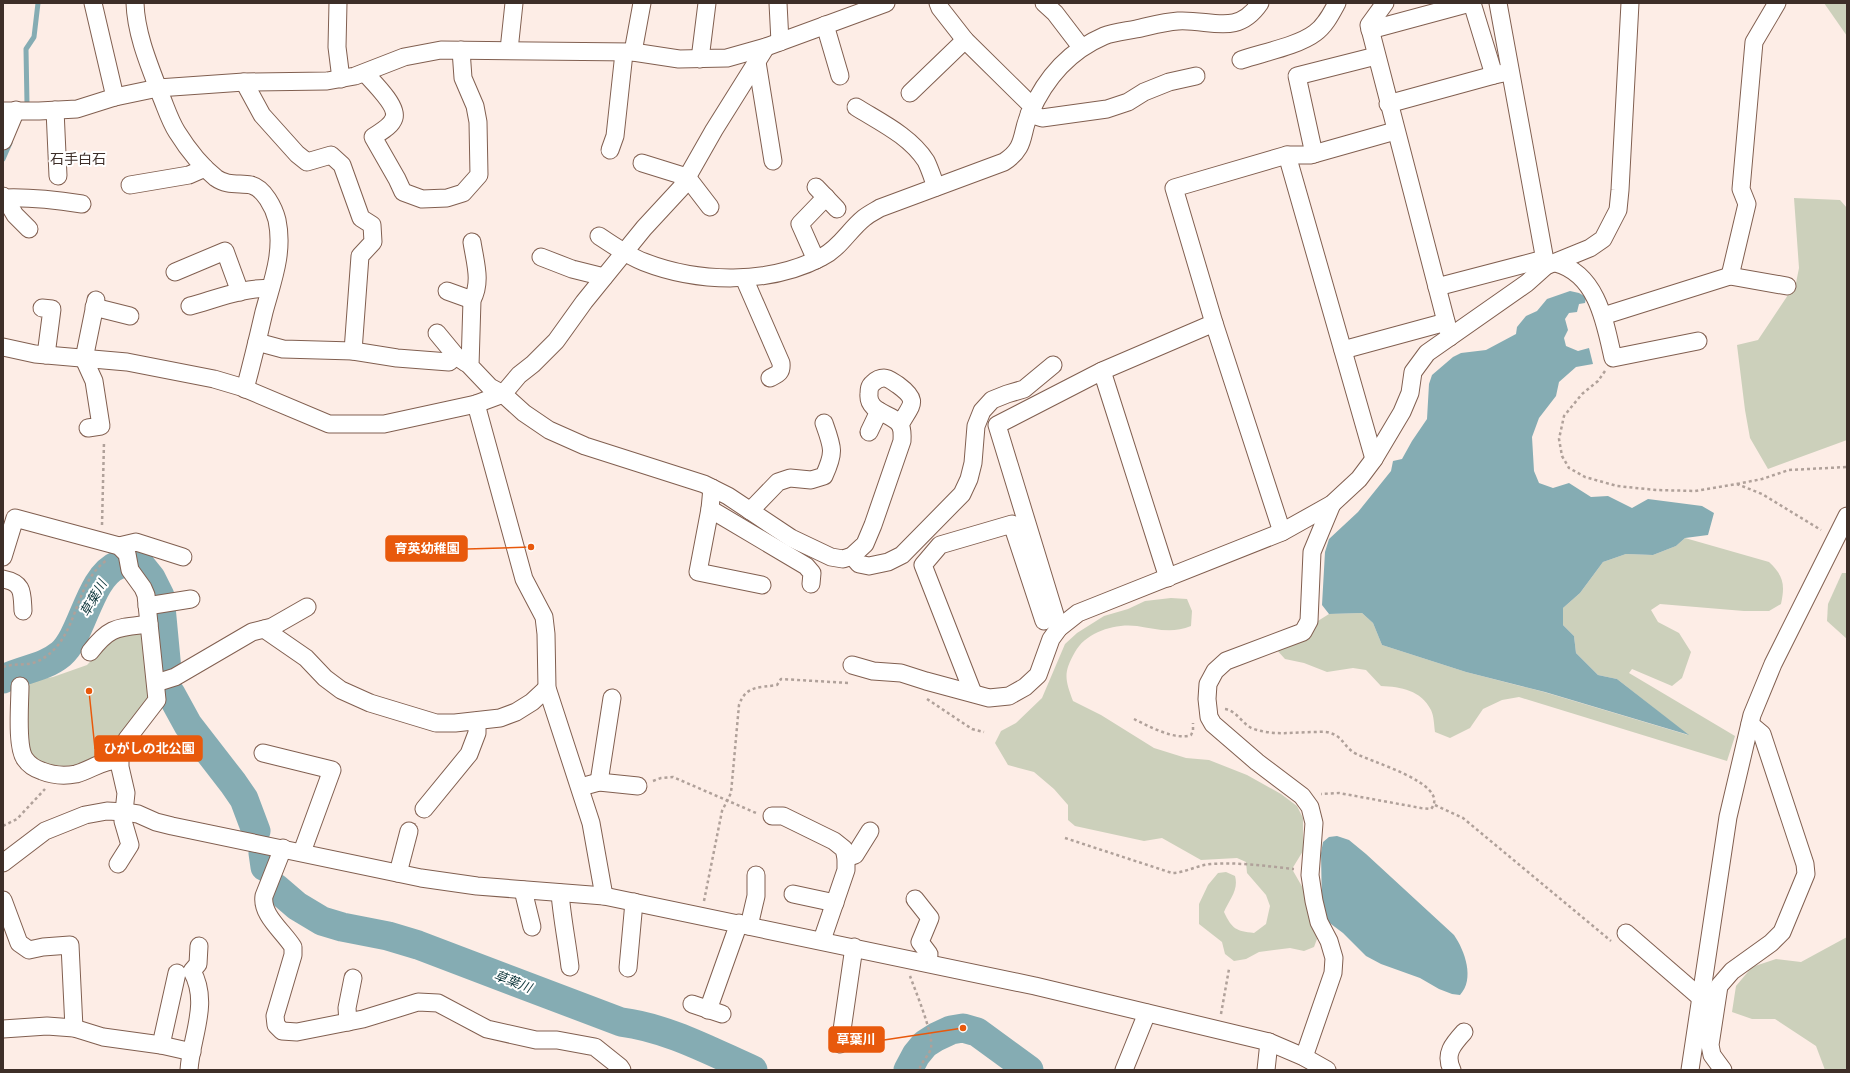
<svg xmlns="http://www.w3.org/2000/svg" width="1850" height="1073" font-family="'Golos Text','Noto Sans JP',sans-serif">
	<style>
		.green { fill: #ccd0bb }
		.water { fill: #85acb3 }
		.lines { fill: none; stroke-linecap: round; stroke-linejoin: round }
		.stream { stroke: #85acb3; stroke-width: 5 }
		.river { stroke: #85acb3; stroke-width: 29 }
		.minor-casing { stroke: #815f50; stroke-width: 19 }
		.path { stroke: #b0a19a; stroke-width: 2.5; stroke-dasharray: 3 3; stroke-linecap: butt }
		.minor { stroke: #fff; stroke-width: 17 }
		.labels { text-anchor: middle; dominant-baseline: central; stroke-width: 4; stroke-linejoin: round; paint-order: stroke }
		.water-label { font-size: 13px; font-style: italic; fill: #0e363b; stroke: #fff }
		.quarter-label { font-size: 14px; fill: #3d2e28; stroke: #fff }
		.leader { fill: none; stroke: #e8590c; stroke-width: 1.5 }
		.callout-dot { fill: #e8590c; stroke: #fff; stroke-width: 1.5 }
		.callout { fill: #e8590c; stroke: #e8590c; stroke-width: 1.5 }
		.callout-label { font-size: 13px; text-anchor: middle; font-weight: bold; fill: #fff }
	</style>
	<rect width="100%" height="100%" fill="#fdede6"/>
	<!-- green -->
	<g class="green">
		<path d="M1824,3h23v33z"/>
		<path d="M1794,198l46,2 7,8v232l-79,29 -18,-31 -5,-28 -8,-65 21,-5 38,-57 3,-15z"/>
		<path d="M1685,538l84,24c15,14 16,23 12,42l-12,7h-25l-84,-7 -9,6 7,12 21,11 12,19 -9,26 -10,8 -40,-17 -3,4 106,63 -8,25 -208,-64 -17,3 -19,9 -13,19 -20,10 -15,-6c-1,-7 -1,-16 -4,-22 -10,-20 -30,-23 -50,-24l-15,-16 -13,-2 -26,4 -23,-9 -19,-4 -10,-11 54,-34 33,-1 11,10 9,22 84,27 78,20 144,43 -71,-56 -19,-4 -22,-22 -2,-17 -11,-11v-17l17,-15 23,-31 23,-8 27,1 23,-9z"/>
		<path d="M1842,573h5v66l-20,-18 1,-17z"/>
		<path d="M1171,598l16,1 5,12 -1,15c-19,8 -35,3 -54,0 -22,-3 -51,6 -62,26 -12,21 -10,27 -2,49l28,14 53,33 32,10 23,2 38,15 34,19 16,12 6,12v33l-11,18 12,21 6,20 7,29 -3,8 -10,4 -14,-3 -31,4 -13,7 -12,2 -9,-7 -3,-12 -23,-18v-20l9,-19 10,-12 8,-1 9,4c4,14 -6,24 -11,36 8,17 12,19 30,21l12,-9 4,-18 -4,-11 -19,-22 -1,-11 -9,-4 -36,2 -39,-22 -18,3 -69,-15 -7,-6v-15l-14,-16 -20,-17 -26,-7 -13,-22 6,-12 15,-8 26,-25 23,-54 12,-11 27,-17 24,-7 17,-8z"/>
		<path d="M145,632l8,69c-27,32 -54,72 -102,64 -11,-1 -21,-8 -24,-19 -1,-6 0,-13 0,-19 0,-15 -1,-30 -1,-45l27,-5 34,-12 28,-29z"/>
		<path d="M1847,937v133h-22l-9,-24 -41,-27h-23l-20,-7 4,-26 16,-19 24,-8 25,3z"/>
	</g>
	<!-- water -->
	<g class="water">
		<path d="M1570,291l9,2 7,4 -1,6 -6,1 -2,8 -8,1 -4,6 3,11 -4,8 2,8 12,5 11,-3 4,16 -17,3 -17,15 -3,14 -17,22 -7,19 2,34 5,12 14,5 16,-5 22,14 17,-1 24,12 16,-9 54,7 12,7 -6,22 -23,3 -9,8 -23,9 -27,-1 -23,8 -23,31 -17,15v17l11,11 2,17 22,22 19,4 72,56 -144,-43 -79,-20 -84,-27 -9,-22 -11,-10 -33,1 -7,-9 3,-53 4,-13 29,-27 33,-41 2,-10 9,-2 10,-18 15,-22 2,-35 3,-9 21,-18 8,-4 25,-3 30,-16 1,-7 9,-11 11,-5 10,-12z"/>
		<path d="M1337,836l12,4 17,14 88,81c11,16 21,44 6,60l-8,-1 -13,-5 -19,-11 -39,-14 -15,-8 -23,-23 -16,-12 -5,-13 -1,-55 2,-11 6,-5z"/>
	</g>
	<g class="lines">
		<!-- stream -->
		<g class="stream">
			<path d="M27,104l-1,-55 8,-12 4,-34"/>
			<path d="M3,159l7,-16"/>
		</g>
		<!-- river -->
		<g class="river">
			<path d="M3,679c20,-10 41,-11 58,-25 22,-19 28,-77 57,-89 6,-2 15,-1 21,-2l12,15 9,18 7,74"/>
			<path d="M171,694l17,31 45,58 11,16 12,32"/>
			<path d="M263,853l2,14"/>
			<path d="M276,888l21,18 25,15 20,6 46,9 30,9 203,77c47,6 89,29 132,48"/>
			<path d="M908,1070l8,-15 9,-11 11,-7 15,-7 12,-2 14,4 52,38"/>
		</g>
		<defs>
			<g id="minor">
				<path d="M93,3l22,94"/>
				<path d="M135,3c1,32 15,64 26,93 5,12 9,25 16,36 10,16 24,34 39,46 11,8 23,5 35,7 13,3 23,23 26,35 7,33 -5,62 -13,92 -6,26 -12,51 -19,77"/>
				<path d="M338,3l-1,44 4,32"/>
				<path d="M778,3l2,39"/>
				<path d="M938,3l2,5 25,32 68,67"/>
				<path d="M1044,3l11,10 26,34"/>
				<path d="M1385,3l-16,22 81,312"/>
				<path d="M1472,3l22,72 10,-2"/>
				<path d="M1498,3l48,263"/>
				<path d="M825,25l15,51"/>
				<path d="M1370,30l100,-27"/>
				<path d="M509,50l5,-47"/>
				<path d="M633,52l9,-49"/>
				<path d="M700,59l7,-56"/>
				<path d="M1241,60c20,-7 57,-14 74,-27 10,-7 16,-19 22,-30"/>
				<path d="M757,62l16,99"/>
				<path d="M365,73c8,9 33,33 29,45 -3,9 -14,14 -21,19l24,42 6,13 19,7 25,-1 16,-5 16,-18 -1,-53 -3,-16 -12,-28 -2,-28"/>
				<path d="M244,82l18,33 35,39 10,8 24,-7 11,10 19,53 11,7 1,17 -13,14 -7,95"/>
				<path d="M910,93l55,-53"/>
				<path d="M1388,104l106,-29"/>
				<path d="M856,107c24,15 54,29 70,54 4,8 7,18 10,26"/>
				<path d="M55,110l3,66"/>
				<path d="M3,111h36l38,-2 38,-12 43,-9 86,-6 83,-1 28,-5 49,-19 37,-7 192,2 46,7 48,-1 39,-11 120,-44"/>
				<path d="M1029,114l13,4 65,-9 21,-7 16,-10 25,-10 27,-6"/>
				<path d="M3,141l13,-31"/>
				<path d="M610,150l5,-14 9,-83"/>
				<path d="M1314,154l-17,-78 79,-20"/>
				<path d="M1287,155l87,304"/>
				<path d="M642,163l45,14 23,30"/>
				<path d="M130,185l59,-10 16,-7"/>
				<path d="M816,187l21,22"/>
				<path d="M3,196l2,2c27,-1 51,2 77,6"/>
				<path d="M5,198l10,17 14,14"/>
				<path d="M599,236c14,9 29,20 45,26 54,21 125,23 178,-5 18,-9 27,-27 42,-39 5,-4 11,-7 16,-10l124,-46c23,-15 16,-28 26,-49 15,-34 39,-62 74,-77 9,-4 22,-5 32,-7 14,-3 28,-7 42,-8 33,-2 59,16 82,-18"/>
				<path d="M472,242c3,20 10,40 0,58l-2,66 20,21 13,7 21,19 25,17 36,16 119,38 24,12 63,42 40,19 12,2 9,-3 13,-12 8,-19 29,-84c0,-5 1,-11 -2,-16 -7,-12 -33,-12 -31,-31 0,-4 0,-8 4,-11 3,-3 7,-5 11,-5 5,0 9,4 14,7 23,17 12,20 2,40"/>
				<path d="M541,257l31,12 32,8"/>
				<path d="M816,260l-16,-36 26,-27"/>
				<path d="M1556,263c41,11 49,59 57,95l85,-17"/>
				<path d="M175,272l50,-21 15,41"/>
				<path d="M1730,276l17,-72 -6,-15 13,-147 23,-39"/>
				<path d="M744,278l37,85c1,10 -3,11 -11,15"/>
				<path d="M1437,287l107,-28"/>
				<path d="M447,291l25,9"/>
				<path d="M190,306c23,-6 57,-20 80,-17"/>
				<path d="M94,307l36,9"/>
				<path d="M42,308l10,1 -6,46"/>
				<path d="M1603,316l127,-40 57,10"/>
				<path d="M437,333l19,23 10,7"/>
				<path d="M257,342l26,7 70,2 44,7 52,4 7,-6"/>
				<path d="M3,347l32,7 92,8 87,17 27,8 88,37h55l92,-20 27,-10 16,-19 14,-11 23,-23 28,-39 60,-74 37,-40 33,-58 52,-83"/>
				<path d="M1343,350l103,-28"/>
				<path d="M1102,371l66,207"/>
				<path d="M476,404l48,175 20,38 2,17 1,54 44,135 13,73"/>
				<path d="M88,428l13,-2 -7,-45 -10,-22 12,-59"/>
				<path d="M869,432l10,-21"/>
				<path d="M712,488l-2,21 -12,63 64,13"/>
				<path d="M710,509l96,57 6,7 -1,11"/>
				<path d="M750,511l28,-29 12,-4 21,2 13,-4c11,-24 9,-28 0,-53"/>
				<path d="M1282,532l-68,-209 -40,-135 113,-33h23l85,-24"/>
				<path d="M119,546l17,-4 47,15"/>
				<path d="M852,556l7,8 10,2 19,-4 14,-7 60,-61 7,-15 4,-16 3,-37 6,-15 10,-11 15,-6 17,-5 29,-24"/>
				<path d="M3,557l12,-39 104,28 8,8 3,16 13,18 3,7 11,105 -30,39 -7,12v16l6,26 -3,28 7,24 -12,19"/>
				<path d="M3,579c21,4 19,14 20,32"/>
				<path d="M147,606l44,-7"/>
				<path d="M1059,628l-62,-203 105,-54 112,-48"/>
				<path d="M264,629l42,29 19,20 16,12 29,13 66,20h19l45,-5 16,-6 16,-10 15,-14"/>
				<path d="M90,652c20,-26 27,-24 59,-28"/>
				<path d="M852,665l21,6 28,2 25,8 63,17 20,-2 16,-9 13,-12 13,-36 8,-11 19,-15 204,-81 50,-28 27,-25 15,-20 28,-47 8,-19 3,-21 14,-19 100,-70 19,-17 44,-18 13,-9 15,-29 2,-20 10,-187"/>
				<path d="M156,683l19,-6 77,-45 20,-5 35,-20"/>
				<path d="M20,686c0,17 -4,61 5,73 4,6 11,10 17,12 10,4 23,5 34,3 15,-4 26,-14 43,-14"/>
				<path d="M973,693l-50,-128 17,-20 72,-21 32,97"/>
				<path d="M263,753l69,17 -30,82"/>
				<path d="M599,782l13,-84"/>
				<path d="M588,785l11,-3 39,4"/>
				<path d="M424,809l45,-55 8,-21v-12"/>
				<path d="M772,816h11l51,25 10,8 2,9v12l-24,70"/>
				<path d="M283,848l-19,48c-3,19 19,35 29,51v8l-18,61 1,9 6,6 15,1 66,-13 55,-17 20,1 49,26 49,11h21l38,7 25,20 2,3"/>
				<path d="M846,858l9,-3 15,-24"/>
				<path d="M3,863l42,-32 40,-16 22,-4 18,1 13,2 18,8 16,4 249,52 56,8 127,10 431,90 234,56 35,15 23,13"/>
				<path d="M398,873l11,-42"/>
				<path d="M523,890l9,37"/>
				<path d="M560,893c2,25 7,49 10,74"/>
				<path d="M793,894l42,9"/>
				<path d="M915,899l15,19 -10,24 9,12 -1,8"/>
				<path d="M3,900l16,43 10,7 14,-3 27,-2 4,83"/>
				<path d="M749,926l7,-30v-21"/>
				<path d="M1626,933l75,65"/>
				<path d="M628,968l6,-66"/>
				<path d="M692,1004l30,10"/>
				<path d="M708,1010l31,-87"/>
				<path d="M348,1022l-1,-14 6,-30"/>
				<path d="M3,1029l44,-3 27,2 29,9 58,8 31,7"/>
				<path d="M840,1044l14,-97"/>
				<path d="M161,1045l16,-72"/>
				<path d="M1304,1057l29,-84 1,-15 -5,-17 -10,-19 -5,-21 -4,-26 4,-52 -4,-16 -8,-11 -45,-34 -44,-38 -4,-7 -2,-18 1,-15 7,-13 11,-10 77,-29 6,-11 3,-69 20,-48"/>
				<path d="M189,1070c2,-33 21,-67 3,-99l6,-7 1,-18"/>
				<path d="M1124,1070l23,-57"/>
				<path d="M1266,1070l3,-28"/>
				<path d="M1452,1070c-8,-16 1,-26 12,-38"/>
				<path d="M1690,1070l38,-253 24,-102 21,-51 74,-148"/>
				<path d="M1723,1070l-11,-15 -2,-10 9,-59 13,-15 39,-28 11,-11 24,-58 -1,-10 -43,-130 -12,-10"/>
			</g>
		</defs>
		<!-- minor casing -->
		<use href="#minor" class="minor-casing"/>
		<!-- path -->
		<g class="path">
			<path d="M1605,371l-7,10 -16,13 -18,22 -5,23 3,17 7,12 16,9 32,9 39,4 39,1 42,-7 25,10 59,36"/>
			<path d="M1737,484l25,-5 27,-9 58,-3"/>
			<path d="M102,525l2,-83"/>
			<path d="M3,667c11,-4 23,-1 33,-5 44,-19 35,-77 71,-102"/>
			<path d="M927,699l45,30 12,3"/>
			<path d="M1225,709c13,2 18,17 29,20 21,7 40,3 61,3 5,0 11,-1 15,1 12,3 14,13 23,19 13,9 99,31 78,57l-10,-1 -82,-15 -18,1"/>
			<path d="M1134,719c14,7 42,22 57,16l2,-4v-8"/>
			<path d="M653,781l8,-3 12,-1 83,36"/>
			<path d="M1435,805l28,13 148,123"/>
			<path d="M3,826l14,-7 28,-30"/>
			<path d="M1065,838l107,35c13,0 25,-8 39,-9 27,-2 55,2 83,5"/>
			<path d="M704,901l18,-90 9,-18 8,-88c7,-20 20,-17 38,-20l4,-6 68,4"/>
			<path d="M910,976c5,14 24,59 21,72 -1,6 -9,13 -12,22"/>
			<path d="M1221,1014l8,-45"/>
		</g>
		<!-- minor -->
		<use href="#minor" class="minor"/>
	</g>
	<g class="labels">
		<!-- water labels -->
		<g class="water-label">
			<text transform="translate(93 598) rotate(-60)">草葉川</text>
			<text transform="translate(513 981) rotate(21)">草葉川</text>
		</g>
		<!-- quarter labels -->
		<g class="quarter-label">
			<text x="78" y="158">石手白石</text>
		</g>
	</g>
	<!-- callouts -->
	<path class="leader" d="M531 547L467 549M89 691L95 749M963 1028L884 1040"/>
	<g class="callout-dot">
		<circle cx="531" cy="547" r="4"/>
		<circle cx="89" cy="691" r="4"/>
		<circle cx="963" cy="1028" r="4"/>
	</g>
	<g class="callout">
		<rect x="386" y="536" width="81" height="25" rx="4"/>
		<rect x="95" y="736" width="107" height="25" rx="4"/>
		<rect x="829" y="1027" width="55" height="25" rx="4"/>
	</g>
	<g class="callout-label">
		<text x="427" y="553">育英幼稚園</text>
		<text x="149" y="753">ひがしの北公園</text>
		<text x="856" y="1044">草葉川</text>
	</g>
	<!-- border -->
	<rect width="1850" height="1073" fill="none" stroke="#3d2e28" stroke-width="8"/>
</svg>
